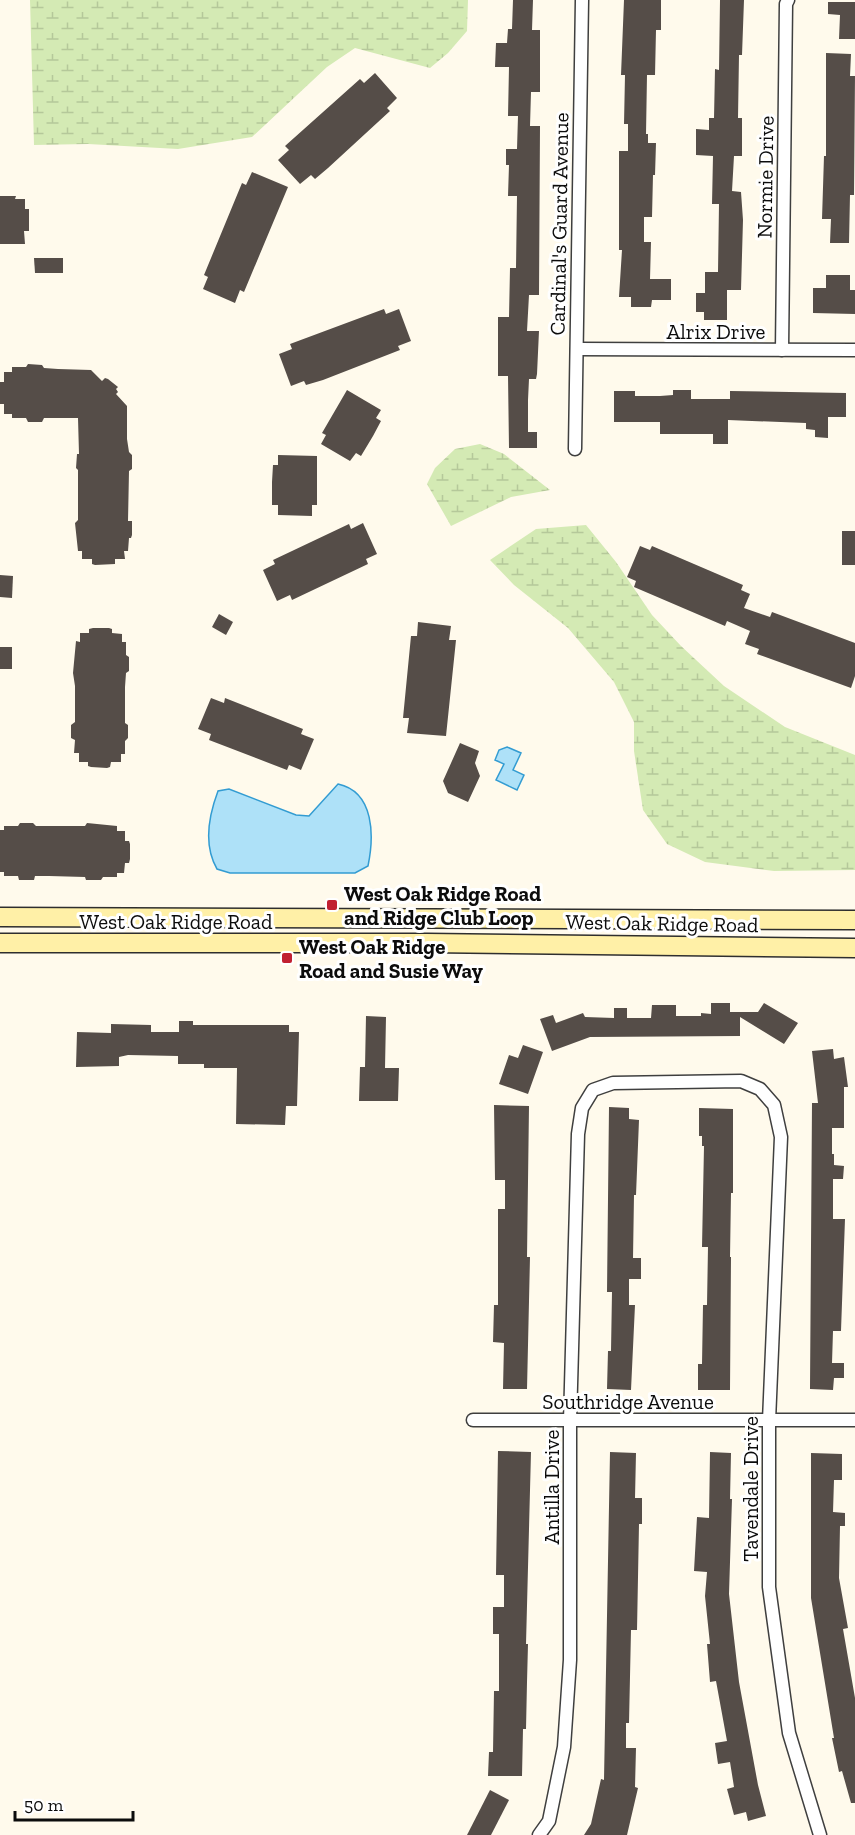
<svg xmlns="http://www.w3.org/2000/svg" width="855" height="1835" font-family="'Zilla Slab',serif">
	<style>
		.wetland { fill: url(#wetland-marsh) }
		.water { fill: #aee1f8; stroke: #339cd2; stroke-width: 1.5 }
		.building { fill: #554d48 }
		.lines { fill: none; stroke-linecap: round; stroke-linejoin: round }
		.street-casing { stroke: #3f3f3f; stroke-width: 15 }
		.secondary-casing { stroke: #2e2e2e; stroke-width: 21 }
		.street { stroke: #fff; stroke-width: 12 }
		.secondary { stroke: #fff0a7; stroke-width: 18 }
		.poi-dot { fill: #c12031; stroke: #fff; stroke-width: 2 }
		.labels { text-anchor: middle; dominant-baseline: central; stroke-width: 6; stroke-linejoin: round; paint-order: stroke }
		.street-label { font-size: 21px; fill: #0c0c0c; stroke: #fff }
		.poi-label { font-size: 21px; font-weight: bold; fill: #0c0c0c; stroke: #fff; text-anchor: start }
	</style>
	<defs>
		<pattern id="wetland-marsh" width="20" height="14" patternUnits="userSpaceOnUse" patternTransform="scale(1.5)"><rect width="20" height="14" fill="#d4eab4"/><path d="M1 5h8M5 5V1M11 12h8M15 12V8" fill="none" stroke="#b5c89a"/></pattern>
	</defs>
	<rect width="100%" height="100%" fill="#fffaec"/>
	<!-- wetland -->
	<g class="wetland">
		<path d="M30,0h438l-1,31 -19,22 -18,15 -75,-20 -28,19 -75,70 -74,12 -90,-5 -54,1z"/>
		<path d="M480,444l24,10 46,36 -39,7 -60,29 -24,-42 8,-16 20,-19z"/>
		<path d="M586,525l30,37 36,53 29,31 43,40 61,41 70,28v115l-81,1 -69,-9 -38,-18 -24,-34 -9,-59v-29l-20,-40 -46,-54 -54,-43 -24,-25 46,-31z"/>
	</g>
	<!-- water -->
	<g class="water">
		<path d="M507,747l14,6 -8,17 11,5 -7,15 -21,-10 8,-16 -9,-4 4,-10z"/>
		<path d="M338,784c37,8 36,53 30,82l-13,7h-125l-13,-4c-14,-24 -8,-54 1,-78l11,-2 67,26 13,1z"/>
	</g>
	<!-- building -->
	<g class="building">
		<path d="M513,0h20l-1,30h8v62h-9l-1,34h10l-1,169h-10l-2,36h12l-2,43 -1,5h-7l-1,21v32h9v16h-28l-1,-72h-10v-59h11l1,-49h6l1,-72h-9l1,-31h-3v-16h11l1,-33h-10l1,-49h-14l1,-24h11l1,-14h4z"/>
		<path d="M624,0h37v30h-5l-1,45h-8l-1,59h2v9h8l-1,32h-2l-1,42h-8v25h7l-1,37h21v21h-19l-1,7h-20v-10h-12l3,-47h-3v-99h9v-27h-4l1,-49h-4z"/>
		<path d="M720,0h24l-2,55h-3l-1,63h4v38h-8l-2,35 9,1 2,28 -2,70h-14v30h-23v-8h-8v-19h9v-21h13l1,-68h-7l1,-48 -17,-1v-26l13,1v-12h5l1,-49 4,1z"/>
		<path d="M828,2h27v37h-16l1,-24 -12,-1z"/>
		<path d="M826,53l25,1 -1,22h5l-1,119h-4l-1,48h-19l1,-24h-9l2,-63h2z"/>
		<path d="M375,73l22,25 -10,10 3,3 -62,57 -13,11 -4,-4 -11,9 -22,-24 11,-10 -4,-4 75,-67 4,4z"/>
		<path d="M252,172l36,15 -44,105 -4,-2 -5,13 -32,-14 5,-12 -4,-2 38,-92 4,2z"/>
		<path d="M0,196h16l-1,3h10v10h4v22h-5l1,13h-25z"/>
		<path d="M34,258h29v15h-28z"/>
		<path d="M826,275h24v15h5v24l-42,-1v-25h13z"/>
		<path d="M384,309l2,5 13,-5 12,32 -13,5 2,4 -77,30 -17,5 -2,-4 -13,5 -12,-32 13,-5 -2,-5z"/>
		<path d="M28,364l14,1 2,3 14,1 33,1 11,11 3,-3 3,1 10,8 -2,2 2,3 -2,2 11,12v33l2,13 3,3v14l-3,2 -1,50h4v14l-1,3h-2l-1,13h-4l1,8h-10v5l-20,1 -3,-1v-5h-10v-8h-4l-3,-28 3,-3v-50l-2,-2 1,-14h2l-1,-36h-34l-2,4h-14l-2,-4h-14v-4h-8v-10h-4v-22h4v-10h8v-5h14z"/>
		<path d="M347,390l34,20 -5,8 5,3 -8,15 -12,20 -5,-3 -6,8 -29,-17 5,-9 -4,-2z"/>
		<path d="M673,390h18v9h39v-8l116,2v24h-18v21l-13,-1v-7l-9,-1v-6l-78,-3v24h-15v-10h-53v-12h-46v-31h21v5h25l13,-1z"/>
		<path d="M278,455l39,1v49h-5v11l-34,-1v-10h-6v-23l1,-17h5z"/>
		<path d="M363,523l14,31 -11,5 2,5 -76,36 -2,-5 -13,6 -14,-31 12,-6 -2,-4 76,-36 2,5z"/>
		<rect x="842" y="531" width="13" height="34"/>
		<path d="M640,546l10,4 2,-4 91,39 -2,5 9,4 -6,14 26,9 2,-5 83,31v33l-4,12 -94,-34 2,-5 -14,-5 5,-13 -23,-10 -2,5 -91,-39 2,-6 -9,-4z"/>
		<path d="M0,575l13,1 -1,22 -12,-1z"/>
		<path d="M219,614l14,8 -7,13 -14,-8z"/>
		<path d="M418,622l33,4 -2,14h7l-10,96 -39,-3 2,-15h-6l8,-82h6z"/>
		<path d="M93,628h16l3,1v4l10,1v8h4v13l3,2v14l-3,2 -1,14v36l3,2v13l-3,3v13h-4v8h-10l-1,5 -3,1 -16,-1 -3,-1v-4h-9v-9h-5l1,-13 -4,-2v-13l4,-3v-36l-2,-13 3,-32 4,1v-9h9v-4z"/>
		<rect x="0" y="647" width="12" height="22"/>
		<path d="M211,698l13,5 1,-5 78,31 -2,5 13,5 -13,31 -12,-5 -2,5 -78,-30 2,-6 -13,-5z"/>
		<path d="M460,743l19,8 -4,12 5,13 -12,26 -20,-9 -5,-12z"/>
		<path d="M20,823h13l3,3h49l2,-3 30,3v5h8v10h4l1,3v15l-1,4h-4l-1,10h-7v4h-14l-2,3h-15l-1,-3 -36,-1h-14l-1,4h-15l-1,-4h-14v-4h-4v-42h4v-4h14z"/>
		<path d="M711,1003h19v9h28l6,-9 34,20 -14,21 -44,-27v19l-150,1 -38,14 -12,-32 13,-4 3,8 27,-10 2,4 29,1v-10h13v10h24l1,-13h24v11h25v-3l10,1z"/>
		<path d="M366,1016l20,1 -1,51h14l-1,33h-39l1,-34h5z"/>
		<path d="M179,1021h14v4h96v7h10l-2,74h-11l-1,19 -49,-1 1,-56h-33v-4h-26v-8l-50,-1 -9,2v9l-43,1 1,-35 34,1v-9l40,1v7h28z"/>
		<path d="M523,1045l20,7 -15,42 -29,-10 10,-29 9,3z"/>
		<path d="M833,1049l1,10 10,-2 4,30h-4v41h-12v26h2v11l10,1 -1,13h-10v40h12l-4,112h-8l-1,32h12v15h-10l-1,12 -23,-1 2,-286h6l-6,-52z"/>
		<path d="M494,1105l35,1 -2,151h3l-3,132h-24l1,-46 -11,-1 1,-37h4v-96h7v-29h-10z"/>
		<path d="M609,1107l20,1v11l10,1 -3,75h-2l-1,63h8v21h-12v26h6l-4,85 -24,-1 1,-38h3l1,-59h-5z"/>
		<path d="M699,1108l34,1v84h-2l-1,64h1l-1,133h-32v-26h4l1,-59h4l1,-58h-6l2,-101h-2v-10h-3z"/>
		<path d="M498,1451l33,1 -5,192h2l-1,38 -1,47h-3l-1,47h-34l1,-24h4l1,-61h5v-57h-6v-27h11v-32h-8z"/>
		<path d="M610,1452l26,1 -1,45h7v26h-3l-2,106h-6l-2,93h-3v25h10l-1,39 3,1 -11,47h-43l7,-11 10,-45 3,1z"/>
		<path d="M710,1452l21,1 -1,46h2l-3,95 10,88 19,103 8,31 -18,5 -2,-9 -12,3 -7,-26 7,-2 -4,-25 -12,2 -3,-21 12,-2 -11,-60 -6,1 -3,-38h3l-5,-48 2,-24 -13,-1 3,-54 12,1z"/>
		<path d="M811,1453l31,1v26h-8l-1,32 12,1v13h-5l-1,52 9,50 -5,1 12,69v105h-4l-9,-32 -3,1 -7,-34h2l-23,-140z"/>
		<path d="M490,1790l19,10 -18,35h-24z"/>
	</g>
	<g class="lines">
		<defs>
			<g id="street">
				<path d="M577,349l278,1"/>
				<path d="M782,350l4,-346 2,-4"/>
				<path d="M575,449l7,-449"/>
				<path d="M473,1420h382"/>
				<path d="M539,1835l10,-14 15,-74 6,-87v-239l8,-287 4,-26 11,-18 20,-7 128,-2 19,8 14,16 7,32 -12,284v166l20,146 31,102"/>
			</g>
			<g id="secondary">
				<path d="M0,917l855,3"/>
				<path d="M0,943h427l428,5"/>
			</g>
		</defs>
		<!-- street casing -->
		<use href="#street" class="street-casing"/>
		<!-- secondary casing -->
		<use href="#secondary" class="secondary-casing"/>
		<!-- street -->
		<use href="#street" class="street"/>
		<!-- secondary -->
		<use href="#secondary" class="secondary"/>
	</g>
	<!-- markers -->
	<g class="poi-dot">
		<rect x="326" y="899" width="12" height="12" rx="3"/>
		<rect x="281" y="952" width="12" height="12" rx="3"/>
	</g>
	<g class="labels">
		<!-- street labels -->
		<g class="street-label">
			<text transform="translate(765 177) rotate(-89)">Normie Drive</text>
			<text transform="translate(559 224) rotate(-89)">Cardinal's Guard Avenue</text>
			<text x="716" y="331">Alrix Drive</text>
			<text x="176" y="921">West Oak Ridge Road</text>
			<text transform="translate(662 923) rotate(1)">West Oak Ridge Road</text>
			<text x="628" y="1401">Southridge Avenue</text>
			<text transform="translate(551 1487) rotate(-90)">Antilla Drive</text>
			<text transform="translate(750 1489) rotate(-90)">Tavendale Drive</text>
		</g>
		<!-- poi labels -->
		<g class="poi-label">
			<text x="344" y="893">West Oak Ridge Road<tspan x="344" dy="24">and Ridge Club Loop</tspan></text>
			<text x="299" y="946">West Oak Ridge<tspan x="299" dy="24">Road and Susie Way</tspan></text>
		</g>
	</g>
	<!-- scale -->
	<path d="M15 1811v9h118v-9" fill="none" stroke="#0c0c0c" stroke-width="3"/>
	<text x="24" y="1811" font-size="18" fill="#0c0c0c" stroke="#ffffff" stroke-width="4.5" paint-order="stroke">50 m</text>
</svg>
